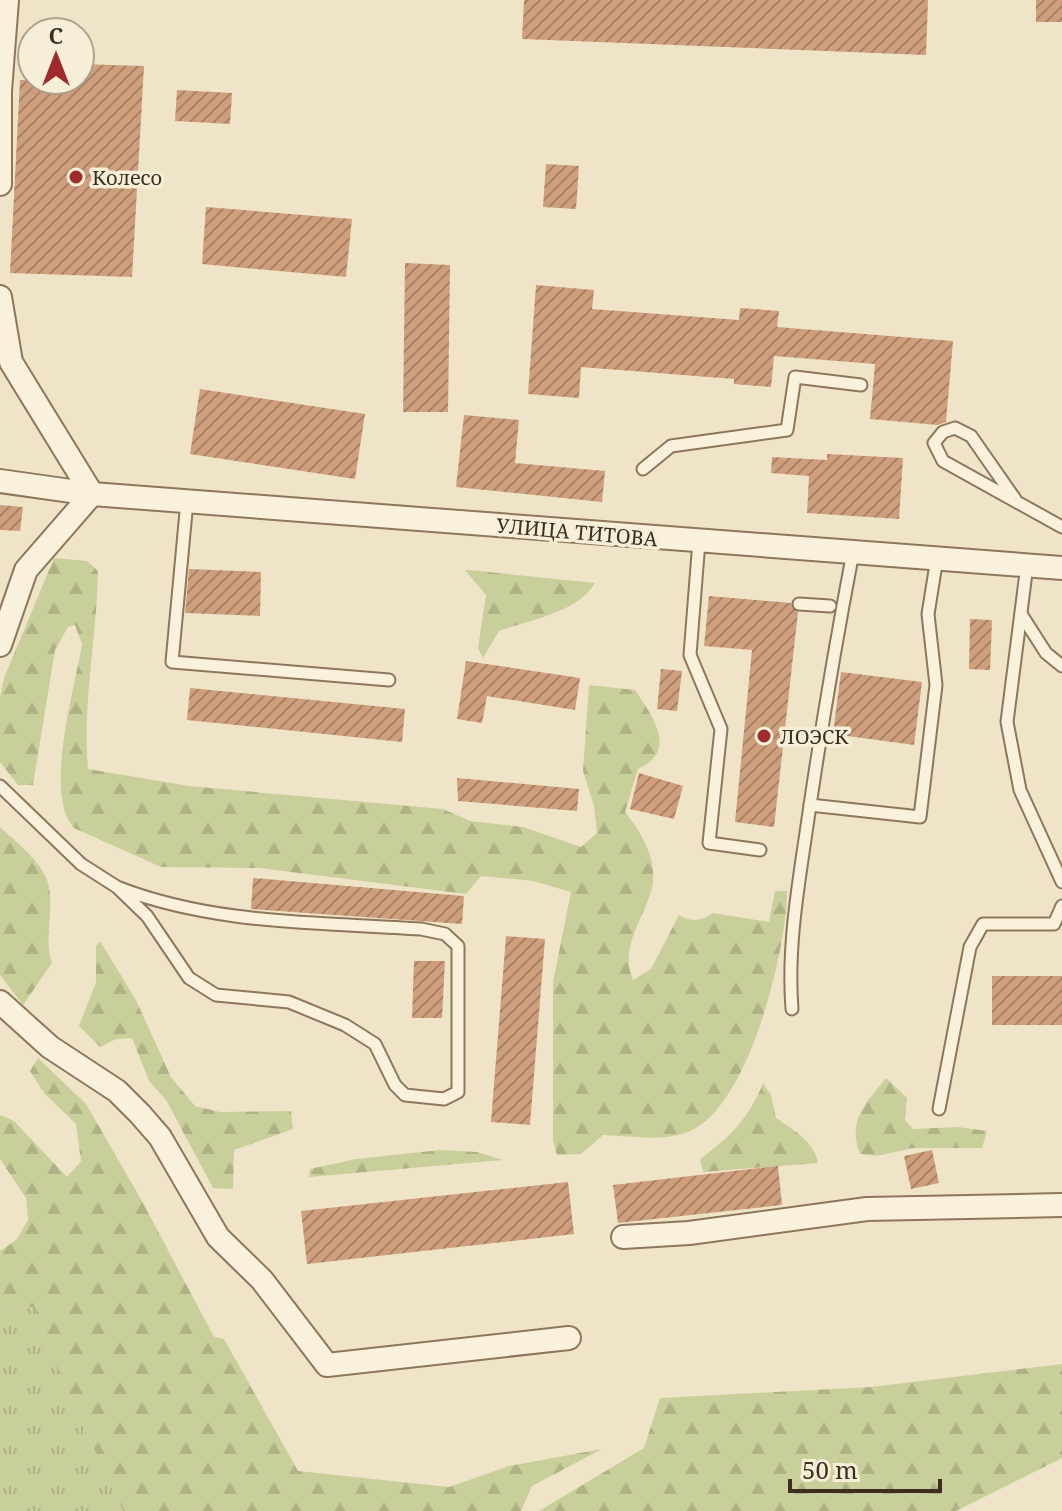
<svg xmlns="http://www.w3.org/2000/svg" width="1062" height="1511" font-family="'Noto Serif',serif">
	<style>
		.grass { fill: url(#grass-tufts) }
		.forest { fill: url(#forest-firs) }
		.building { fill: url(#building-hatch) }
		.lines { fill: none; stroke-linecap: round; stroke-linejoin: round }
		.lane-casing { stroke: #8d765c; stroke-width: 15 }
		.street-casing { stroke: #8d765c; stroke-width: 26 }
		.lane { stroke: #faf1dc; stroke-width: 11 }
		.street { stroke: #faf1dc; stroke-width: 22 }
		.poi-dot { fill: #9e2a2b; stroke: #f7eed8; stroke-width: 3 }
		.labels { text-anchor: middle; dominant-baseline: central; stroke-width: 7; stroke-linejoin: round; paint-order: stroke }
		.poi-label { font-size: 20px; fill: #3d2e20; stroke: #f7eed8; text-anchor: start }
		.street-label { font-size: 20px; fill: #3d2e20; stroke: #f7eed8 }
	</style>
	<defs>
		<pattern id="grass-tufts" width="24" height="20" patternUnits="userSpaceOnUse" patternTransform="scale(2)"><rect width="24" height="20" fill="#c9cf9b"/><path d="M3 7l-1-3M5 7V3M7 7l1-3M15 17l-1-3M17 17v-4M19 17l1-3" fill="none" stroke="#aeb285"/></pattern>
		<pattern id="forest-firs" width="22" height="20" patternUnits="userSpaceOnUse" patternTransform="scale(2)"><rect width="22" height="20" fill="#c9cf9b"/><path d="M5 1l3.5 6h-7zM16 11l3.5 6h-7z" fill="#aeb285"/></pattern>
		<pattern id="building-hatch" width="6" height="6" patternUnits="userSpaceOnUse" patternTransform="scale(2)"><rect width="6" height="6" fill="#cf9f7d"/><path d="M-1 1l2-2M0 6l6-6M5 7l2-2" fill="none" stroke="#a98266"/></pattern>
	</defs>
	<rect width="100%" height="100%" fill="#f0e4c8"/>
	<!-- grass -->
	<path class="grass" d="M34,1307l17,49 72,155h-123v-196l9,-6z"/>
	<!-- forest -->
	<g class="forest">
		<path d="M54,558l33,3 11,10c-1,66 -16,132 -10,198l101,17 254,23 27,12 53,6 58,20 16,-14 -3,-27 -11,-35 6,-86 46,5c17,26 44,60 3,79l-13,43c15,19 30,42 28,68 -2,31 -36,63 -20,100l18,-11 28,-54c13,8 21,6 34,-2l56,9 6,-31h12c0,59 -39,219 -99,241 -26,10 -58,4 -85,3l-22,19 -24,1 -4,-15v-158l18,-90 -38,-11 -52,-5 -15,18 -207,-26 -98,-1 -87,-39c-31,-33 1,-140 8,-184l-7,-19 -7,2 -13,23 -22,135h-15l-18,-23v-65l4,-19z"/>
		<path d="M465,570l14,1 116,12c-18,30 -66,37 -96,48l-16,27 -5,-10 8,-53z"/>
		<path d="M0,827c17,16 38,31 47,53 9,25 -4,56 5,83l-29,42 -23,-30z"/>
		<path d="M100,941l36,59 35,77 24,29 25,6 71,-1 2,18 -59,21 -1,39 -20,-1 -47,-88 -17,-19 -17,-43 -16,1 -16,8 -21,-21 17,-44v-36z"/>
		<path d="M38,1058l48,46 56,97 72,136 10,2 74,132 151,16 60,-21 93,-17 -70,37 -11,25h-398l-72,-155 -17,-49 -25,2 -9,6v-64l16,-11 12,-20 -2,-22 -26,-39v-44l14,6 53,56 14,-16 -5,-37 -32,-31 -14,-22z"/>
		<path d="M886,1078l21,20 -2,22 8,9 45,-2 29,4 -5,17h-69l-36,8 -17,-2c-13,-34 6,-51 26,-76z"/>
		<path d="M763,1083l8,12 5,23c16,11 39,24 42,45l-115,9 -3,-13c29,-21 50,-42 63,-76z"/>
		<path d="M441,1150l36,2 26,8 -194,17 1,-8 46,-10z"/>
		<path d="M1062,1364v94l-106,53h-417l105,-63 16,-50 211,-11z"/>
	</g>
	<!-- building -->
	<g class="building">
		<path d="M524,0h404l-2,55 -404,-16z"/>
		<rect x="1036" y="0" width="26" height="22"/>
		<path d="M80,64l64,2 -12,211 -122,-4 10,-193h60z"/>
		<path d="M177,90l55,3 -2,31 -55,-3z"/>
		<path d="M546,164l33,2 -3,43 -33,-2z"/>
		<path d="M206,207l146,12 -6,58 -144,-13z"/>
		<path d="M405,263l45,2 -2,147h-45z"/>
		<path d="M536,285l58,5 -2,19 147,11 1,-12 39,3 -2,16 176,14 -7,81 -8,3 -68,-6 5,-55 -101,-8 -3,31 -37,-3v-5l-153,-12 -2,31 -51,-4z"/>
		<path d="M200,389l165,25 -10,65 -165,-25z"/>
		<path d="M464,415l55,5 -4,43 90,8 -3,31 -146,-15z"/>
		<path d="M827,454l76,4 -4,61 -92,-6 2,-37 -38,-3 1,-16 55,3z"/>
		<path d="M0,505l23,2 -3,24 -20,-1z"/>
		<path d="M189,569l72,3 -1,44 -75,-3z"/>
		<path d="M709,596l82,7 7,9 -24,215 -39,-5 17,-172 -48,-4z"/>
		<path d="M970,619l22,1 -2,50 -21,-1z"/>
		<path d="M466,661l114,17 -5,32 -88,-14 -5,27 -25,-4z"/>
		<path d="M661,669l21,2 -5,40 -20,-2z"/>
		<path d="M841,672l81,10 -8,63 -81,-11z"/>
		<path d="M190,688l215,21 -3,33 -215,-22z"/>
		<path d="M639,773l44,13 -9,33 -44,-10z"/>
		<path d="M457,778l122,11 -2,22 -119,-10z"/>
		<path d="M253,878l211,18 -2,28 -211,-15z"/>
		<path d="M506,936l39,3 -15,186 -39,-3z"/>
		<path d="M414,961h31l-3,57h-30z"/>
		<rect x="992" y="976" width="70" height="49"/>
		<path d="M932,1150l7,33 -28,6 -7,-33z"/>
		<path d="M778,1166l4,39 -164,18 -5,-38z"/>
		<path d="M568,1182l6,52 -267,30 -6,-53z"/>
	</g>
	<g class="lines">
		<defs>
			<g id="lane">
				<path d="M643,469l28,-23 116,-16 8,-53 66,8"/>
				<path d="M1015,499l-44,-63 -16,-8 -12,4 -9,11 9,18 119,66"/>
				<path d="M187,501l-15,161 217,18"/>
				<path d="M699,541l-9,114 31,74 -12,114 51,7"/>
				<path d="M1027,565l-20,157 13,68 42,92"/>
				<path d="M799,604l31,2"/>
				<path d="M1021,614l25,39 16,13"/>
				<path d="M0,786l81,78 36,23 30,29 42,62 27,17 73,7 56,23 30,19 20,41 10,10 39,4 14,-7v-146l-13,-12 -24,-5c-102,-7 -207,-4 -304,-42"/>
				<path d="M810,805l110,12 16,-132 -8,-71 9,-56"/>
				<path d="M792,1009c-5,-64 7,-127 16,-190 13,-89 28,-178 45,-267"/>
				<path d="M939,1109l31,-162 13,-23h71l8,-18"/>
			</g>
			<g id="street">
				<path d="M0,184v-93l7,-91"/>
				<path d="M0,297l11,65 81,132"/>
				<path d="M0,481l92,13 970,74"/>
				<path d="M0,645l26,-75 66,-76"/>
				<path d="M0,1002l50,45 67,44 23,23 20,23 58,100 44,43 65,85 242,-27"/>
				<path d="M623,1237l66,-4 178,-24 195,-4"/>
			</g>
		</defs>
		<!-- lane casing -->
		<use href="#lane" class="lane-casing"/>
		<!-- street casing -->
		<use href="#street" class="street-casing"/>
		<!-- lane -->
		<use href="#lane" class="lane"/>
		<!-- street -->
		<use href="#street" class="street"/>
	</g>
	<!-- markers -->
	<g class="poi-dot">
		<circle cx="76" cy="177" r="8"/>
		<circle cx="764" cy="736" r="8"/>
	</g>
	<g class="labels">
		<!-- poi labels -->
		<g class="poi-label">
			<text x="92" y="177">Колесо</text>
			<text x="780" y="736">ЛОЭСК</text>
		</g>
		<!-- street labels -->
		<g class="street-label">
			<text transform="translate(577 532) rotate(5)">УЛИЦА ТИТОВА</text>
		</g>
	</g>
	<!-- north arrow -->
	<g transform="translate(56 56)"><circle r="38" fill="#f7eed8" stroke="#ada18e" stroke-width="2"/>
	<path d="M0-6L14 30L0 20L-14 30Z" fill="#9e2a2b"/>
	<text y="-12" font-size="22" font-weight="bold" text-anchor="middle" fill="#3d2e20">С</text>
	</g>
	<!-- scale -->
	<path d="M790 1479v12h150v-12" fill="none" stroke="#3d2e20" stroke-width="4"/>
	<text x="802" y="1479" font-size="24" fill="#3d2e20" stroke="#f7eed8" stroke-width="6" paint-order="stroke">50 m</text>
</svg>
